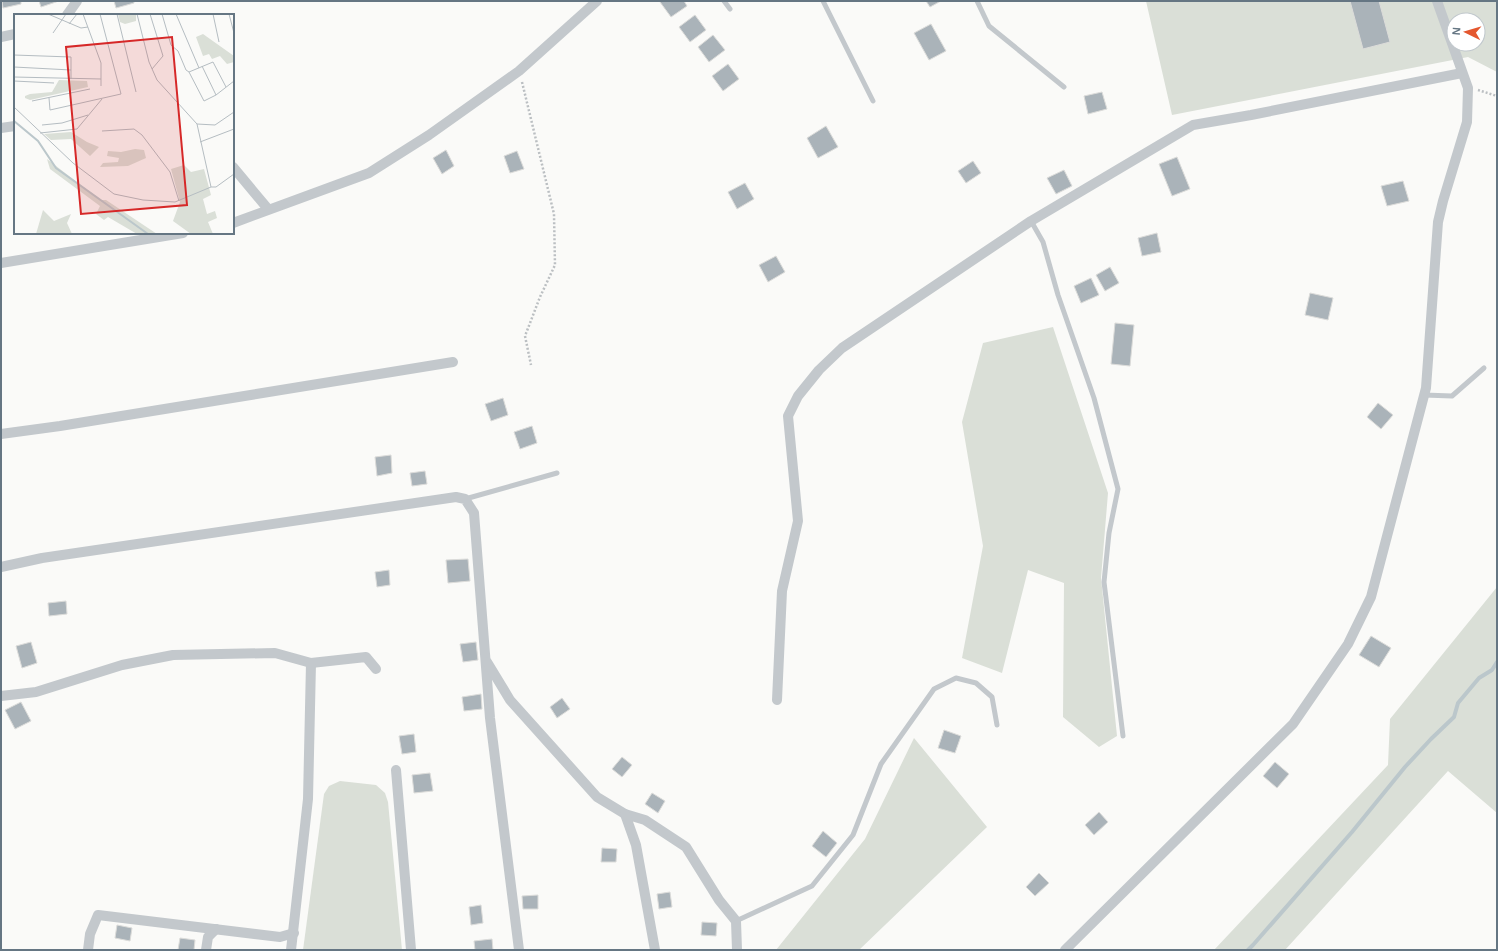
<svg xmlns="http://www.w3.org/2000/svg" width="1498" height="951" font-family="Helvetica,sans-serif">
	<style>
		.green { fill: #dadfd7; fill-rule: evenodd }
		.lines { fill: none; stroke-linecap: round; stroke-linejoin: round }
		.stream { stroke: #bbc7cb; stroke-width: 4 }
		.building { fill: #aab3b9; stroke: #dcdcda }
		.path { stroke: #bbbfc2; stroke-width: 2.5; stroke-dasharray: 2 2; stroke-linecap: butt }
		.service { stroke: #c3c8cc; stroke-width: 5 }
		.minor { stroke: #c3c8cc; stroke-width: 10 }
		.inset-river { fill: none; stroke: #bbc7cb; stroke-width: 2 }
		.inset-road { fill: none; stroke: #b5bdc2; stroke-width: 1 }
		.view { fill: #d62828; fill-opacity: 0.15; stroke: #d62828; stroke-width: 2 }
		.inset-edge { fill: none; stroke: #657683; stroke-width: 2 }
	</style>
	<rect width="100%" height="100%" fill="#fafaf8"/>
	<!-- green -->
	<g class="green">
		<path d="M1146,1h351v71l-29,-15 -296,58zM1454,20h24v24h-24z"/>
		<path d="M1053,327l55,166 -7,85 16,158 -18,11 -36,-30 1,-134 -36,-13 -26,103 -40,-15 21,-112 -21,-124 21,-79z"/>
		<path d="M1497,587v226l-49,-42 -163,179h-71l174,-185 2,-46z"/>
		<path d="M914,738l73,89 -128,123h-83l89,-111z"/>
		<path d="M340,781l36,4 9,8 3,9 14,148h-99l21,-156 5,-8z"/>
	</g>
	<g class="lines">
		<!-- stream -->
		<path class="stream" d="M1248,950l5,-5 99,-113 53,-65 26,-28 23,-22 4,-14 21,-25 13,-8 5,-8"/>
	</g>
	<!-- building -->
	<g class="building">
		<path d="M2,1h19v3l-18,4z"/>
		<path d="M39,1h20l-18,6z"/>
		<path d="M114,1h20v2l-18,5z"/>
		<path d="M662,1h22l3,5 -16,11 -11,-15z"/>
		<path d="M926,1h15l-11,6z"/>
		<path d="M1350,1h29l11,41 -27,7z"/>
		<path d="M695,15l11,15 -16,12 -11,-15z"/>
		<path d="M931,24l15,27 -17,9 -15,-27z"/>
		<path d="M713,35l12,15 -16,12 -11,-15z"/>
		<path d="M728,64l11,15 -16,12 -11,-15z"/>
		<path d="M1102,92l5,17 -19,5 -4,-18z"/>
		<path d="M826,126l12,21 -20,11 -11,-20z"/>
		<path d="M446,150l8,16 -12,8 -9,-16z"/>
		<path d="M517,151l7,18 -14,4 -6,-17z"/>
		<path d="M1177,157l13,32 -18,7 -13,-32z"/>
		<path d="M973,161l8,12 -15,10 -8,-12z"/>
		<path d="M1064,170l8,16 -16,8 -9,-16z"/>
		<path d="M1403,181l6,20 -22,5 -6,-20z"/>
		<path d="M745,183l9,16 -17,10 -9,-17z"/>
		<path d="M1157,233l4,19 -19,4 -4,-18z"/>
		<path d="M776,256l9,16 -17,10 -9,-17z"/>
		<path d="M1110,267l9,16 -14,8 -9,-16z"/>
		<path d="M1091,278l8,17 -18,8 -7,-17z"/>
		<path d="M1310,293l23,5 -5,22 -23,-5z"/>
		<path d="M1115,323l19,2 -4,41 -19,-2z"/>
		<path d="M503,398l5,17 -17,6 -6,-17z"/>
		<path d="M1378,403l15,12 -12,14 -14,-12z"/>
		<path d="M532,426l5,17 -17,6 -6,-17z"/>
		<path d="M391,455l1,18 -15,3 -2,-19z"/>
		<path d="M425,471l2,13 -15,2 -2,-13z"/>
		<path d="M468,559l2,22 -22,2 -2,-23z"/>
		<path d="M389,570l1,15 -13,2 -2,-15z"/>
		<path d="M66,601l1,13 -18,2 -1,-13z"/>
		<path d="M1371,636l20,12 -12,19 -20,-12z"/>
		<path d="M31,642l6,21 -15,5 -6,-22z"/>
		<path d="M476,642l2,18 -15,2 -3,-18z"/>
		<path d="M481,694l1,15 -18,2 -2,-14z"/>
		<path d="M562,698l8,11 -13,9 -7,-11z"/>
		<path d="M21,702l10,19 -16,8 -10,-19z"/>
		<path d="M944,730l17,6 -6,17 -17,-5z"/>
		<path d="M414,734l2,18 -14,2 -3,-18z"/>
		<path d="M622,757l10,8 -10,12 -10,-8z"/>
		<path d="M1275,762l14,12 -12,14 -14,-12z"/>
		<path d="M430,773l3,18 -19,2 -2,-18z"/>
		<path d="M652,793l13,8 -7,12 -13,-9z"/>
		<path d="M1099,812l9,10 -14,13 -9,-10z"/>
		<path d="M823,831l14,12 -11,14 -14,-11z"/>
		<path d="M602,848l15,1 -1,13h-15z"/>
		<path d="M1039,873l10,10 -14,13 -9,-9z"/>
		<path d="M670,892l2,15 -13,2 -2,-15z"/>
		<path d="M538,895v14h-15l-1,-13z"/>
		<path d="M481,905l2,18 -12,2 -2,-18z"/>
		<path d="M702,922l15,1 -1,13 -15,-1z"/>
		<path d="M117,925l15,3 -2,13 -15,-3z"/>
		<path d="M180,938l15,2 -1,10h-16z"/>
		<path d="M492,939l1,11h-18l-1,-9z"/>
	</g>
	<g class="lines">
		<!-- path -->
		<g class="path">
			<path d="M522,82l32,132 1,51 -15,32 -15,39 6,29"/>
			<path d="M1478,90l19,6"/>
		</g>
		<!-- service -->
		<g class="service">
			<path d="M724,1l6,8"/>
			<path d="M823,1l50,100"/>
			<path d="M977,1l12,25 75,61"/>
			<path d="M1031,221l12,21 15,53 36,103 24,91 -9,44 -5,49 19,154"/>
			<path d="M1424,395l28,1 32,-28"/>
			<path d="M465,499l92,-26"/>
			<path d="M736,921l76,-35 41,-51 28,-71 53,-75 22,-11 20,5 16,14 5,28"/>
		</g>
		<!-- minor -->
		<g class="minor">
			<path d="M67,15l10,-14"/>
			<path d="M1,37l14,-3"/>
			<path d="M1,128l14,-2"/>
			<path d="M233,167l35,42"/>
			<path d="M233,223l136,-50 60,-38 90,-64 78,-70"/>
			<path d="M1,263l182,-30"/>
			<path d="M1,434l59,-8 393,-64"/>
			<path d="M1,567l41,-9 414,-61 9,2 9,14 16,205 29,232"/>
			<path d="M487,662l23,38 87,97 28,17 20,6 41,27 33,53 17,21 1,29"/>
			<path d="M1,696l35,-4 86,-27 51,-10 102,-2 36,10 55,-6 10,12"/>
			<path d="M777,700l5,-109 16,-70 -10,-105 10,-20 21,-26 23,-22 189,-127 162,-96 58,-10 211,-42"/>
			<path d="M396,770l15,180"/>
			<path d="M625,814l11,31 19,105"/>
			<path d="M88,950l2,-16 8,-19 182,22 14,-4"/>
			<path d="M206,950l2,-13 8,-8"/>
			<path d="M291,950l17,-151 3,-136"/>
			<path d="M1065,950l228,-226 55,-80 23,-47 55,-209 12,-166 5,-21 24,-79 1,-34 -31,-87"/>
		</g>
	</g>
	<!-- overview -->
	<g transform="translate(14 14)">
		<rect width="220" height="220" fill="#fafaf8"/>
		<path d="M104,0h18v7l-11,3 -5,-2zM189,20l31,22v6l-7,2 -7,-8 -8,3 -3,-5 -6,2 -7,-19zM45,66l28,1 1,6 -58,13 -5,-2v-2l5,-2 22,-2zM57,118l16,10 12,5 -9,9 -19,-17 -20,1 -7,-6zM121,135l9,1 2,8 -18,8 -28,1 3,-4 15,-1 1,-4 -12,-2 1,-5 13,1zM33,145l53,41h6l51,34h-20l-29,-17 -4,3 -8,-6 4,-8 -50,-37zM170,151l7,7 13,-3 7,26 -8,4 4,15 8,-3 2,7 -9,4 5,12h-22l-18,-13 7,-19 -9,-33zM29,196l11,11 17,-7 -4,9 5,11h-36z" fill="#dadfd7"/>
		<path class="inset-river" d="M0,107l24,20 18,27 92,66"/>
		<path class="inset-road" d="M34,0l33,14 7,-1M69,0l18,49v23M103,0l19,78M123,0l12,48 8,18 40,44 14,63h5l18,-13M136,0l13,42 -11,13M148,0l9,31 7,6 8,19 3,2M162,0l23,54M199,0l6,28M215,0l5,19M55,10l8,-10M39,19l13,-19M0,41l57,2v22M188,52l14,29M0,53l57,3M0,63l87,2M0,67l40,2M212,73l-13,-25 -24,10 15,29 12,-6 18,-14M35,84l1,12 71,-16 -21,-80M18,87l58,-12M0,93l59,56 41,31 29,6 32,2 36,-15M183,110l18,1 19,-13M28,111l20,-2 26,-8M88,117l32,-2 8,6 28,37 9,29M26,119l37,-4 25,-30M186,128l34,-13"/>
		<path class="view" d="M158,23l15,168 -106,9 -15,-167z"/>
		<rect width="220" height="220" class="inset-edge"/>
	</g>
	<!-- border -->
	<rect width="1498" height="951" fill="none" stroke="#657683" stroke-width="4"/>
	<!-- north arrow -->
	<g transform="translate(1466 32) rotate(275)"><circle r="19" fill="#ffffff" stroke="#c1c8cd"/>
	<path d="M0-3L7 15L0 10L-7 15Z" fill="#e4572e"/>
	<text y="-6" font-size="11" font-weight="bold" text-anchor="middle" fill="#657683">N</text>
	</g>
</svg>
